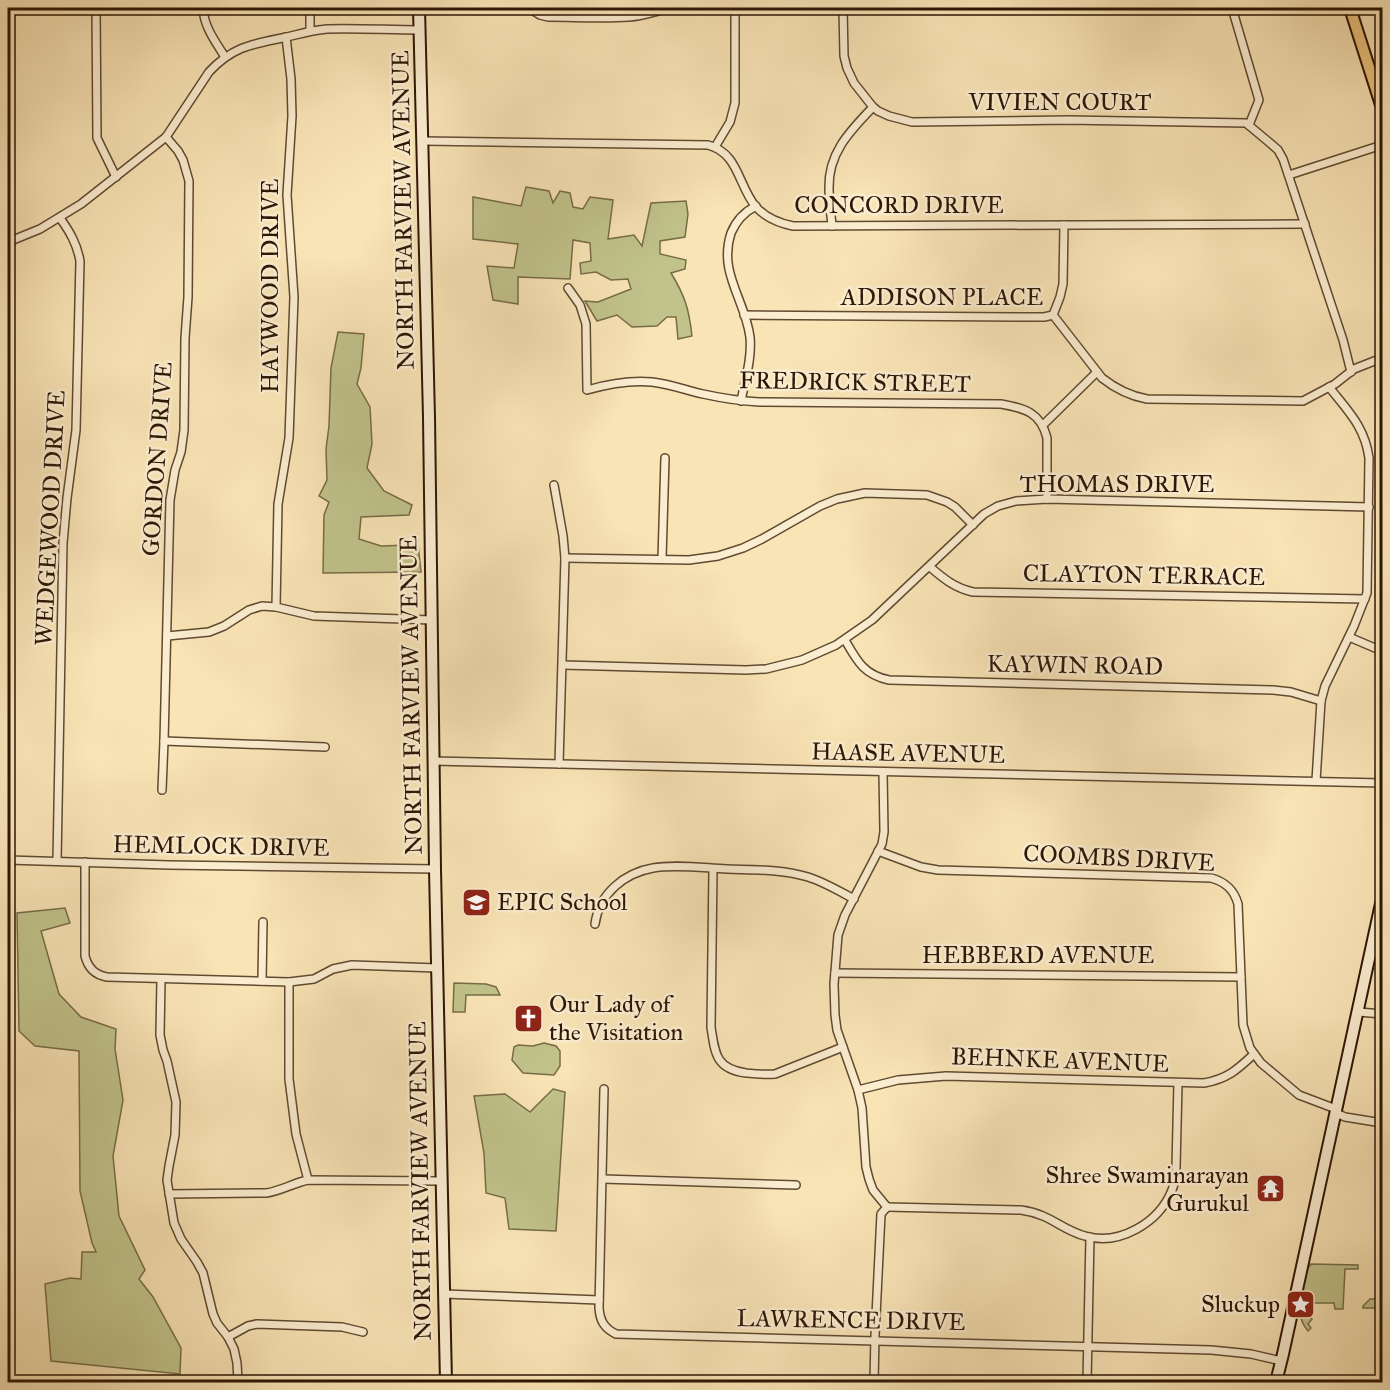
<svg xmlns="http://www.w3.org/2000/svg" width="1390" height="1390" font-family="'IM FELL Great Primer',serif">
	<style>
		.green { fill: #c1c38b; stroke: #776c48; stroke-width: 1.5 }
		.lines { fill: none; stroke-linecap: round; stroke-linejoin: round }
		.street-casing { stroke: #604a31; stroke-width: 10 }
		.secondary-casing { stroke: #2d1605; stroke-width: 14 }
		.primary-casing { stroke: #2d1605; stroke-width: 14 }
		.street { stroke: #fbedd0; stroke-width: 7 }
		.secondary { stroke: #fbedd0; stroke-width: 10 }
		.primary { stroke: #ecc27b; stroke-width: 10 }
		.labels { text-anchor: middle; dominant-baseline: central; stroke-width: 5; stroke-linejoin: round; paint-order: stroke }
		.street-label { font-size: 24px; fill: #2d1605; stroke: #fbedd0 }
		.poi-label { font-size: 24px; fill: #2d1605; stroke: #fbedd0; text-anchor: start }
	</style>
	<rect width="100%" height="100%" fill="#f9e4b6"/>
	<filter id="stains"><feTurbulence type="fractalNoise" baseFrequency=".00333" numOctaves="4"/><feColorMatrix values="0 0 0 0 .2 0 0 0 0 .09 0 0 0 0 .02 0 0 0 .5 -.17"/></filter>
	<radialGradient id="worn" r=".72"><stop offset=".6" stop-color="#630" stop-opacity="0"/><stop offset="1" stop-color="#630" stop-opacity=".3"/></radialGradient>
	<!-- green -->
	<g class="green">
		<path d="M526,187l23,4 4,12 7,-12 10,2 3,14 10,2 7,-12 23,3 -5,39 26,-4 8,11 9,-43 35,-2 2,13 -3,23 -25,4v13l26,6 -1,9 -14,4c14,23 18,36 21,63l-14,3 -2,-22h-9l-10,9 -25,1 -15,-12 -20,6 -12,-20 13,1 33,-13 -3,-10 -17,1 -15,-8 -15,2 -1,-11 11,-2 -1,-18 -17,-3 -3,39 -52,-2v27l-25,-4 -6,-34 27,2 4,-24 -45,-5v-42l48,9z"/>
		<path d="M338,332l26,2 -3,34 -4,16 13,23 2,37 -5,24 17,23 28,14 -3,10 -48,2 -2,22 22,7 27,-1 9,-10 4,37 -98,1 1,-58 5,-13 -10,-6 8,-16 -1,-31 3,-23 2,-58z"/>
		<path d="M65,908l5,15 -29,8 18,63 22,23 35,12 -1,20 8,51 -10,56 6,60 26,54 -6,9 14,18 28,51 -1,26 -129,-13 -6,-77 25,-6 11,1 1,-27h14l-4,-9 -12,-52 -1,-140 -44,-5 -16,-15 -2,-118z"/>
		<path d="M454,983l32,1 10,3 4,8h-34l-1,17h-12z"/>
		<path d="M544,1043l12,3 4,5v15l-6,9 -31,-2 -11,-13 2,-13 4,-2 15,1z"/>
		<path d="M553,1089l12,3 -9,139 -47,-2 -4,-31 -19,-5 -2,-40 -10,-57 31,-2 25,18z"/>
		<path d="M1311,1264l47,1v4h-13l-2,40h-8l-1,-6h-25v13l3,3 -4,5 3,4 -3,3c-16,-18 -5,-43 0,-63z"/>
		<path d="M1370,1299h12v9h-19v-2z"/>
	</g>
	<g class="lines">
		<defs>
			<g id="street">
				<path d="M96,8l1,130 19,39"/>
				<path d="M203,8c1,19 12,33 22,49"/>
				<path d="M529,8l11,7 8,2c27,0 54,2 81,0 14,-1 28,-6 41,-9"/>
				<path d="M843,8l1,48 3,12 7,15 19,24 5,4 11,5 23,6 155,-2 179,3 24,20 8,7 5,9 60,181 8,32"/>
				<path d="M1232,8l27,92 -10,25"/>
				<path d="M599,17v-9"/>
				<path d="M310,31v-23"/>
				<path d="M423,141l285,4c31,8 30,41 48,62 10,11 22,16 37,19l512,-2"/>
				<path d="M715,147l15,-25 5,-19v-95"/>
				<path d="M1289,175l93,-30"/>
				<path d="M832,226c-1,-12 -3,-25 -3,-38 -1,-35 21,-57 44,-81"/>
				<path d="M8,242l32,-13 41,-25 85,-67 43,-65c24,-26 44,-28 78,-35 13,-3 26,-7 40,-8 31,-1 62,1 92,1"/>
				<path d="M568,288l12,17 6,19 1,66c21,-6 43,-10 65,-8 17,2 34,8 51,12 18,4 37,7 56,8l242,2c24,4 40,9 46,34v61"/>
				<path d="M744,315l284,2h16l9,-2"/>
				<path d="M1053,315l49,63c14,11 28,18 45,21l156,2 32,-17 19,-15 28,-11"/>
				<path d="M1053,315l7,-18 3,-13 1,-59"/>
				<path d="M741,401c4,-21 11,-42 9,-64 -5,-38 -32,-64 -19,-104 5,-12 13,-21 25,-27"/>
				<path d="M1043,425l54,-53"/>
				<path d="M554,485l9,51 2,22 -6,206"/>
				<path d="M565,558l124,2 29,-4 25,-8 19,-9 58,-33 17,-7 28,-6 62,2 20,7 8,5 18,18"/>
				<path d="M662,559l3,-101"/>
				<path d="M930,567c14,12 25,21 43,25l392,7"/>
				<path d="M276,607l2,-103 11,-66 5,-141 -7,-102 5,-79 -1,-37 -5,-42"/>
				<path d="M167,636l42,-4 15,-6 25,-16 13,-4 14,1 38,9 118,4"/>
				<path d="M1349,637l33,14"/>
				<path d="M845,640c12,21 19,35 44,40l384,10 18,2 30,9"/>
				<path d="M563,665l183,5 20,-1 36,-9 34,-15 36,-25 112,-106 14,-8 18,-5 31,-2 322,8"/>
				<path d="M164,741l161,6"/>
				<path d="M433,761l949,22"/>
				<path d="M883,772l1,60 -2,12 -37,71 -7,20 -4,49 1,31 2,15 21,60 4,18 4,59 3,12 4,11 14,17"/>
				<path d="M1316,781l5,-80 4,-15 29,-60 13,-33 2,-135c-4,-31 -21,-47 -40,-71"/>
				<path d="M162,790l2,-49 6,-241 5,-30 6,-18 3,-22 1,-92 3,-41 1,-116 -6,-21 -5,-9 -12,-14"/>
				<path d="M878,851l43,16 17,3 273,8c15,4 23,12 27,26l5,121 7,23 11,15 38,32 37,14"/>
				<path d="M8,860l161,5 266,4"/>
				<path d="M57,861l6,-318 4,-45 9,-68 4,-169c-3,-17 -10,-29 -20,-43"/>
				<path d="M85,862v94c3,12 10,19 22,21l182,5 25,-3 19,-10 19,-4 85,3"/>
				<path d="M713,869l-2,158c4,27 5,42 35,46 10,1 19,2 29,1l68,-27"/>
				<path d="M595,924c4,-30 29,-51 58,-56 22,-4 51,0 74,1 27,1 55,0 81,8 16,5 31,14 46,22"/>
				<path d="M835,973l406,4"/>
				<path d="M161,979l-1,56 3,15 4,11 9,41 -1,33 -6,31 -2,14 7,43 7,16 16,23 6,11 10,41 4,9 11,14 6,12 3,14 1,19"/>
				<path d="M262,981l1,-59"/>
				<path d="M289,982v97l7,55 12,46"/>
				<path d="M1359,1012l23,2"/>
				<path d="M604,1089l-5,219c1,13 5,20 17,26l595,16 40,4 30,7"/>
				<path d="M858,1090l40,-10 48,-4 258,7c23,-4 33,-13 50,-29"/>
				<path d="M1336,1113l9,4 37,6"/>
				<path d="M603,1179l193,6"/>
				<path d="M169,1194l97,-1c15,-2 27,-10 42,-13l133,1"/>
				<path d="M887,1207l134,3c7,1 15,3 22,6 14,6 26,16 42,20 34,10 74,-13 87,-46 3,-7 4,-15 4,-23l2,-84"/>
				<path d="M444,1294l155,6"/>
				<path d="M228,1337l20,-11 9,-2 85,3 21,5"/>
				<path d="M874,1382l1,-46 6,-122 6,-7"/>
				<path d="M1087,1382l3,-145"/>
			</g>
			<g id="secondary">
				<path d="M419,8l10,409 6,452 11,513"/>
				<path d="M1276,1382l7,-28 99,-455"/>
			</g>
			<path id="primary" d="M1350,8l32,100"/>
		</defs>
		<!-- street casing -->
		<use href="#street" class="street-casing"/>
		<!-- secondary casing -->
		<use href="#secondary" class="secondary-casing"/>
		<!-- primary casing -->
		<use href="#primary" class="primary-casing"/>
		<!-- street -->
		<use href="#street" class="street"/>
		<!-- secondary -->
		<use href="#secondary" class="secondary"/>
		<!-- primary -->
		<use href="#primary" class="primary"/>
	</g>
	<!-- icons -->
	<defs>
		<symbol id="school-square" viewBox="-11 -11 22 22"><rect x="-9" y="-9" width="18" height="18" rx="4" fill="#8f2418" stroke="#fbedd0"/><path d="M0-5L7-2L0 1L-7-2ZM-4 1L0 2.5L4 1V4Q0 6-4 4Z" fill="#fff"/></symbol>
		<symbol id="church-square" viewBox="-11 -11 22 22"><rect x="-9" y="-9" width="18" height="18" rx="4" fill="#8f2418" stroke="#fbedd0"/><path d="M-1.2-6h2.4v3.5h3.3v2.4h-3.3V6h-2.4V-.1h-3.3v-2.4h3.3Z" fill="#fff"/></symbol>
		<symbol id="temple-square" viewBox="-11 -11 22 22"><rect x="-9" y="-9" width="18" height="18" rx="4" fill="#8f2418" stroke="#fbedd0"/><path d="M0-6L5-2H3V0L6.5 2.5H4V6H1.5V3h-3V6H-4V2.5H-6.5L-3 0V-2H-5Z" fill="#fff"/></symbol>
		<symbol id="sight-square" viewBox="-11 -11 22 22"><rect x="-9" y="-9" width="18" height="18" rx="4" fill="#8f2418" stroke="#fbedd0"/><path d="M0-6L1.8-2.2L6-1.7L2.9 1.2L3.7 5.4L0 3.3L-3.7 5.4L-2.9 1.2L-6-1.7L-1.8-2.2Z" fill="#fff"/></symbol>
	</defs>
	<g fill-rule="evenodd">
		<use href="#school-square" x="460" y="886" width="33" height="33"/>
		<use href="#church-square" x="512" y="1002" width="33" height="33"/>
		<use href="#temple-square" x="1254" y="1172" width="33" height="33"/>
		<use href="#sight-square" x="1284" y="1288" width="33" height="33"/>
	</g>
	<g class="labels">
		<!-- street labels -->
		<g class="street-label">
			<text x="1060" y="102">VIVIEN COURT</text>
			<text x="899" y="205">CONCORD DRIVE</text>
			<text transform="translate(403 210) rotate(-91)">NORTH FARVIEW AVENUE</text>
			<text transform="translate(270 286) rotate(-90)">HAYWOOD DRIVE</text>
			<text x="942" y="297">ADDISON PLACE</text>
			<text transform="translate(855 382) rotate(1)">FREDRICK STREET</text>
			<text transform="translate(157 459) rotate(-86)">GORDON DRIVE</text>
			<text x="1117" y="484">THOMAS DRIVE</text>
			<text transform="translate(50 518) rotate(-87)">WEDGEWOOD DRIVE</text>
			<text transform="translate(1144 575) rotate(1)">CLAYTON TERRACE</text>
			<text transform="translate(1075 665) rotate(1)">KAYWIN ROAD</text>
			<text transform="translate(411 695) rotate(-91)">NORTH FARVIEW AVENUE</text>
			<text transform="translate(908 753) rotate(1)">HAASE AVENUE</text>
			<text transform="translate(221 846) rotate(1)">HEMLOCK DRIVE</text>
			<text transform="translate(1119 858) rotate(3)">COOMBS DRIVE</text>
			<text x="1038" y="955">HEBBERD AVENUE</text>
			<text transform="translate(1060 1060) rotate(2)">BEHNKE AVENUE</text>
			<text transform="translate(420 1181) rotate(-91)">NORTH FARVIEW AVENUE</text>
			<text transform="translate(851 1320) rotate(1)">LAWRENCE DRIVE</text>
		</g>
		<!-- poi labels -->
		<g class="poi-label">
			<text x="497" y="902">EPIC School</text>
			<text x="549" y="1004">Our Lady of<tspan x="549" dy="28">the Visitation</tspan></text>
			<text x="1249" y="1175" text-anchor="end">Shree Swaminarayan<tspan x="1249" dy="28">Gurukul</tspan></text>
			<text x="1280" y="1304" text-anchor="end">Sluckup</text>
		</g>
	</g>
	<!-- margin -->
	<rect width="1390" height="1390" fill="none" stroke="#f9e4b6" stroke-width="30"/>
	<rect x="9" y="9" width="1372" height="1372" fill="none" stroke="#2d1605" stroke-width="3"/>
	<rect x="15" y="15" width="1360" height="1360" fill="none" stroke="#2d1605" stroke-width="1.5"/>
	<rect width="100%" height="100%" filter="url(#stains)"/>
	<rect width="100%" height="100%" fill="url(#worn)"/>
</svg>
